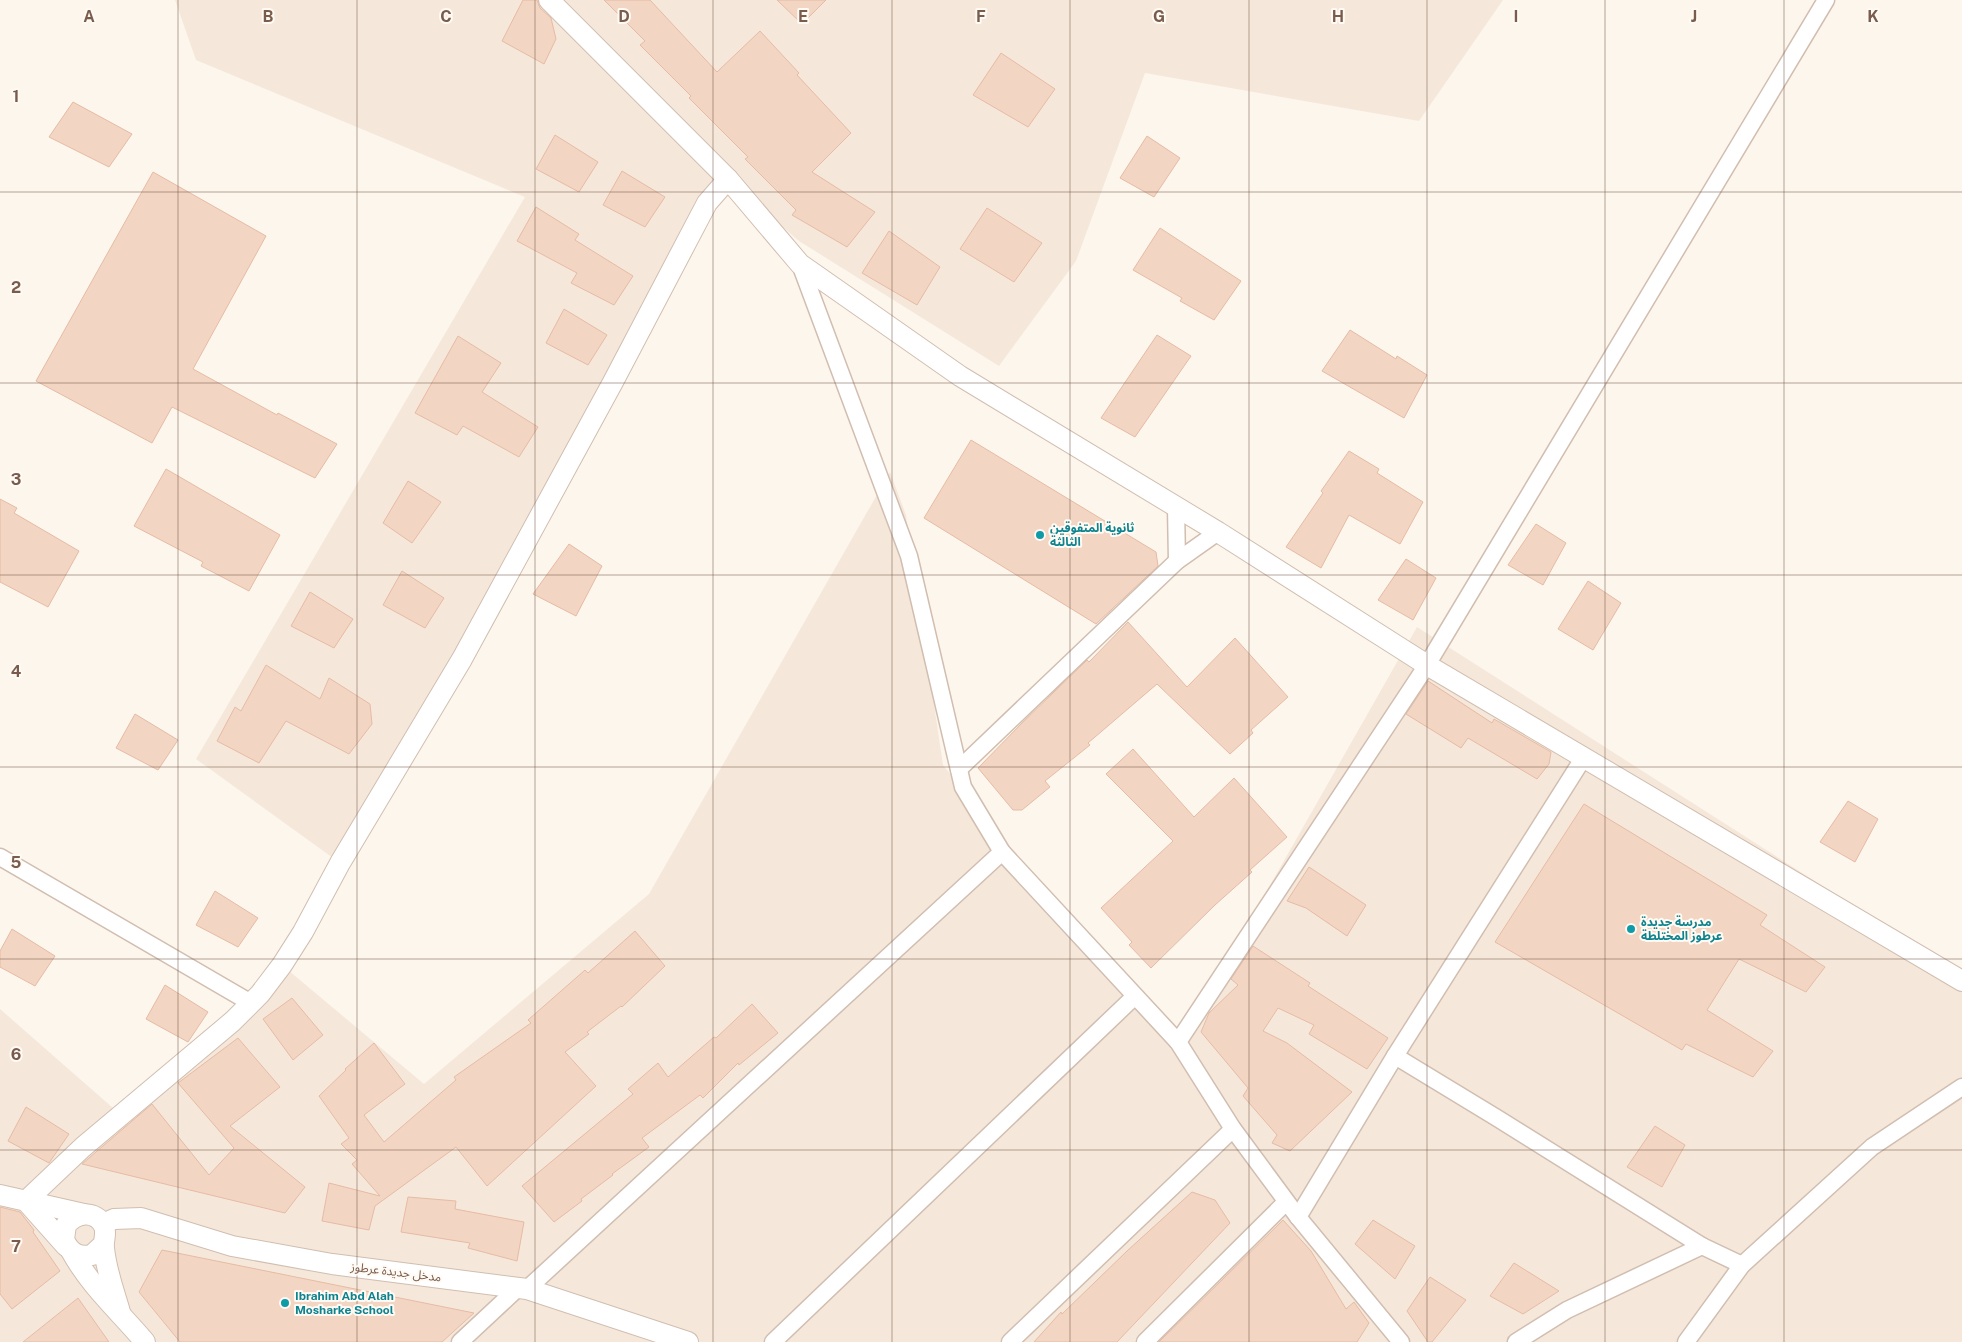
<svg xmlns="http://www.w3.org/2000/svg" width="1962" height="1342" font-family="'Public Sans','Noto Sans Arabic',sans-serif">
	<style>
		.residential { fill: #f5e8da }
		.building { fill: #f3d5c3; stroke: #e6bba3 }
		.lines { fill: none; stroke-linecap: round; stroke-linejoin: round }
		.minor-casing { stroke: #d1beb0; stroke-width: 19 }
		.tertiary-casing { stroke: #d1beb0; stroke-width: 22 }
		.minor { stroke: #fff; stroke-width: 16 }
		.tertiary { stroke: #fff; stroke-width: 20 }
		.grid { fill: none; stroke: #7a5c4d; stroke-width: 1; stroke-opacity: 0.55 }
		.culture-dot { fill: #0f9aa8; stroke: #fffaf3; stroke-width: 2 }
		.labels { text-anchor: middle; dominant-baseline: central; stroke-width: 4; stroke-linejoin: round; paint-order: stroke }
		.culture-label { font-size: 12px; font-weight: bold; fill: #0d838f; stroke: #fffaf3; text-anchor: start }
		.street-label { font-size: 12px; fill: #7a5c4d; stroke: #fffaf3 }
		.grid-label { font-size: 16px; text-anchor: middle; font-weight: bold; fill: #7a5c4d; stroke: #fffaf3; stroke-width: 4; stroke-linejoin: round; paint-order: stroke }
	</style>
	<rect width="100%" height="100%" fill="#fdf6ec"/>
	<!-- residential -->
	<g class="residential">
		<path d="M175,0h1328l-84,121 -274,-48 -69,188 -77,105 -200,-125 -71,-61 -388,683 -144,-104 329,-562 -329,-137z"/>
		<path d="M890,472l16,43 37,250 166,208 73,67 235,-413 545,348v367h-1962v-333l121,106 161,-150 142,119 225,-190z"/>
	</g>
	<!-- building -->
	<g class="building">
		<path d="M523,0h14l3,8 11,10 5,21 -12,25 -42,-23z"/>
		<path d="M604,0h46l67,72 43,-41 39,42 -2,2 54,58 -39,39 63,40 -28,35 -55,-32 4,-5 -51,-51 3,-2 -59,-59 2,-2 -51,-51 5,-4z"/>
		<path d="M777,0h49l-24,24z"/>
		<path d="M1001,53l54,36 -27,38 -55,-32z"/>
		<path d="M73,102l59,32 -23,33 -60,-30z"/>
		<path d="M555,135l43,27 -19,30 -43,-23z"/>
		<path d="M1147,136l33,22 -26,39 -34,-19z"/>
		<path d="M622,171l43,26 -20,30 -42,-22z"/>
		<path d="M153,172l113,64 -73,133 84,46 1,-2 59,31 -22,34 -143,-71 -20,36 -116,-62z"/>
		<path d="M536,207l43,27 -4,6 58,36 -19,29 -43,-22 6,-10 -60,-32z"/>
		<path d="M987,208l55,35 -28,39 -54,-33z"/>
		<path d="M1160,228l81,53 -27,39 -34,-19 2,-3 -49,-28z"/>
		<path d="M889,231l51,36 -23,38 -55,-32z"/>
		<path d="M564,309l43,26 -19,30 -42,-22z"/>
		<path d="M1350,330l46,29 1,-3 30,19 -23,43 -82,-47z"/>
		<path d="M1157,335l34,21 -56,81 -34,-19z"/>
		<path d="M458,336l43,27 -19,29 56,35 -19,30 -56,-31 -6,9 -42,-22z"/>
		<path d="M971,440l185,112 2,14 -62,58 -172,-106z"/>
		<path d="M1349,451l30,18 -2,4 46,29 -23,42 -51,-29 -28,53 -35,-21 37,-54 -2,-2z"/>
		<path d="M166,469l114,66 -31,56 -48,-25 2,-4 -69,-36z"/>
		<path d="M408,481l33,21 -29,41 -29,-20z"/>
		<path d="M0,499l17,9 -3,5 65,38 -31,56 -48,-25z"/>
		<path d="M1536,524l30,19 -23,42 -35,-20z"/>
		<path d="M569,544l33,22 -26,50 -43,-22z"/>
		<path d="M1406,559l30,19 -23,42 -35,-20z"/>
		<path d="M402,571l42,27 -19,30 -42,-23z"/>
		<path d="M1588,581l33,22 -28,47 -35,-21z"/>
		<path d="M310,592l43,27 -19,29 -43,-22z"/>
		<path d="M1128,622l59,65 48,-49 53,59 -37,33 2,3 -23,21 -73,-70 -69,59 2,2 -45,36 5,6 -28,23h-9l-35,-42 43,-44 66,-64 2,2z"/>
		<path d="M266,665l54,34 9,-21 41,26 2,20 -23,30 -63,-33 -27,42 -42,-22 18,-34 6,4z"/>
		<path d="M1428,681l64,42 2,-4 57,33 -2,12 -12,15 -69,-41 -7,10 -55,-34z"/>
		<path d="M135,714l43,26 -20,30 -42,-22z"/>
		<path d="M1133,749l61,68 40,-39 53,59 -37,33 2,2 -37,33 -64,63 -22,-23 3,-3 -31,-34 72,-67 -67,-67z"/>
		<path d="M1848,801l30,18 -23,43 -35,-20z"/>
		<path d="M1584,804l183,111 -7,10 65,42 -19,25 -67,-33 -32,51 66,41 -20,26 -67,-33 -4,6 -187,-108z"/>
		<path d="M1309,867l57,38 -19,31 -41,-28 -19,-7z"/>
		<path d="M215,891l43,27 -20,29 -42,-22z"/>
		<path d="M12,929l43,27 -20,30 -35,-19v-16z"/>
		<path d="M635,931l30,35 -43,41 -1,-1 -34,26 2,2 -24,18 31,34 -109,100 -31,-39 -81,59 -6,24 -47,-9 7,-38 51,13 -28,-32 5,-4 -16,-16 8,-6 -30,-42 27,-26 -1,-1 29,-26 31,41 -41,31 20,27 72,-62 -2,-3 77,-54 -3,-3 57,-50 3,3z"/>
		<path d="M1253,946l57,37 -2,3 80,52 -21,31 -58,-35 5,-9 -36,-17 -15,23 24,12 65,49 -62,59 -18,-8 5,-8 -34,-39 5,-8 -47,-56 8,-19 29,-28 -7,-6z"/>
		<path d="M165,985l43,27 -20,30 -42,-23z"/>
		<path d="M292,998l31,37 -30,25 -30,-41z"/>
		<path d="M752,1004l26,29 -39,32 -1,-2 -35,35 -3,-3 -58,43 7,9 -37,27 1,1 -32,24 1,2 -28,21 -32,-36 111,-92 -5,-5 30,-26 10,14 46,-40 2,1z"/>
		<path d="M238,1038l42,49 -50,39 75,61 -20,26 -203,-49 70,-60 57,71 25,-27 -56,-65z"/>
		<path d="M26,1107l43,27 -20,29 -41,-22z"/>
		<path d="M1655,1126l30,19 -23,42 -35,-20z"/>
		<path d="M1192,1192l23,8 15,23 -113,119h-83l27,-30 1,2 65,-63z"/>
		<path d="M408,1197l48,4 -1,8 69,13 -7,39 -49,-13 2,-5 -69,-11z"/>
		<path d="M0,1207l20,5 14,18 -1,2 27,39 -48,38 -12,-15z"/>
		<path d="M1283,1220l28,31 35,58 8,-7 15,21 -12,19h-198z"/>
		<path d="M1373,1220l42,26 -20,33 -40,-35z"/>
		<path d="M162,1250l312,63 -32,29h-262l-41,-50z"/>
		<path d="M1514,1263l45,28 -36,23 -33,-18z"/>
		<path d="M1430,1277l36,23 -34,42h-4l-21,-31z"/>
		<path d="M78,1298l31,44h-86z"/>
	</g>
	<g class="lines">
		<defs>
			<g id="minor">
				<path d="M800,264l109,292 54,231 39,65 176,190 55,87 65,88 103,125"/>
				<path d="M1176,507l1,54"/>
				<path d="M959,769l218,-208 41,-29"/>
				<path d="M0,857l251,146"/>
				<path d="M1178,1042l249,-377 399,-665"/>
				<path d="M1395,1056l102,62 205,128"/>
				<path d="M1298,1217l97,-161 189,-299"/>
				<path d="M527,1289l475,-437"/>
				<path d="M460,1342l59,-55"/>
				<path d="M773,1342l362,-346"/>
				<path d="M1010,1342l223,-213"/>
				<path d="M1145,1342l141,-140"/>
				<path d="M1516,1342l51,-32 135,-64 40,19"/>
				<path d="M1686,1342l56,-77 130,-118 90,-60"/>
			</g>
			<g id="tertiary">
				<path d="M549,0l179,179 72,85 160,112 258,156 209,133 535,316"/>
				<path d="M0,1195l84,19"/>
				<path d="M26,1201l57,-54 150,-126 27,-27 22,-29 21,-33 37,-69 122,-204 151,-277 94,-179 21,-24"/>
				<path d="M26,1201l40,45"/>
				<path d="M103,1224l11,-5 27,-1 91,28 100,18 195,25 161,53"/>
				<path d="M103,1245l-11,10c-14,3 -23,-3 -28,-16l2,-14c10,-12 29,-16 38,1 3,8 -1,14 0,22 2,22 10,43 16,64"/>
				<path d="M71,1251c20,36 48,60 74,91"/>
			</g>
		</defs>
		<!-- minor casing -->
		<use href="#minor" class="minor-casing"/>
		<!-- tertiary casing -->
		<use href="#tertiary" class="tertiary-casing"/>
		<!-- minor -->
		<use href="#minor" class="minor"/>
		<!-- tertiary -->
		<use href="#tertiary" class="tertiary"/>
	</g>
	<!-- grid -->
	<path class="grid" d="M178,0v1342M357,0v1342M535,0v1342M713,0v1342M892,0v1342M1070,0v1342M1249,0v1342M1427,0v1342M1605,0v1342M1784,0v1342M0,192h1962M0,383h1962M0,575h1962M0,767h1962M0,959h1962M0,1150h1962"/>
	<!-- markers -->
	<g class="culture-dot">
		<circle cx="1040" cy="535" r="5"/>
		<circle cx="1631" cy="929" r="5"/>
		<circle cx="285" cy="1303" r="5"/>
	</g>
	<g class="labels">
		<!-- culture labels -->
		<g class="culture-label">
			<text x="1050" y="528">ثانوية المتفوقين<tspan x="1050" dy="14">الثالثة</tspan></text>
			<text x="1641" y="922">مدرسة جديدة<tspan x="1641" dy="14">عرطوز المختلطة</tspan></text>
			<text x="295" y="1296">Ibrahim Abd Alah<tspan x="295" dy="14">Mosharke School</tspan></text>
		</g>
		<!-- street labels -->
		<g class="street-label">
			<text transform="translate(396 1272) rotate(7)">مدخل جديدة عرطوز</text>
		</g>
	</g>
	<g class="grid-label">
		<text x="89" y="22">A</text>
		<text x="268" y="22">B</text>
		<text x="446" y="22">C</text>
		<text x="624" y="22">D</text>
		<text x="803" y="22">E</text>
		<text x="981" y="22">F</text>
		<text x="1159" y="22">G</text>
		<text x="1338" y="22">H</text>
		<text x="1516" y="22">I</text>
		<text x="1694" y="22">J</text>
		<text x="1873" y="22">K</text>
		<text x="16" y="102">1</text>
		<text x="16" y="293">2</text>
		<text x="16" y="485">3</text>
		<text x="16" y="677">4</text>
		<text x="16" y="868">5</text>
		<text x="16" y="1060">6</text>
		<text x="16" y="1252">7</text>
	</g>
</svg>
